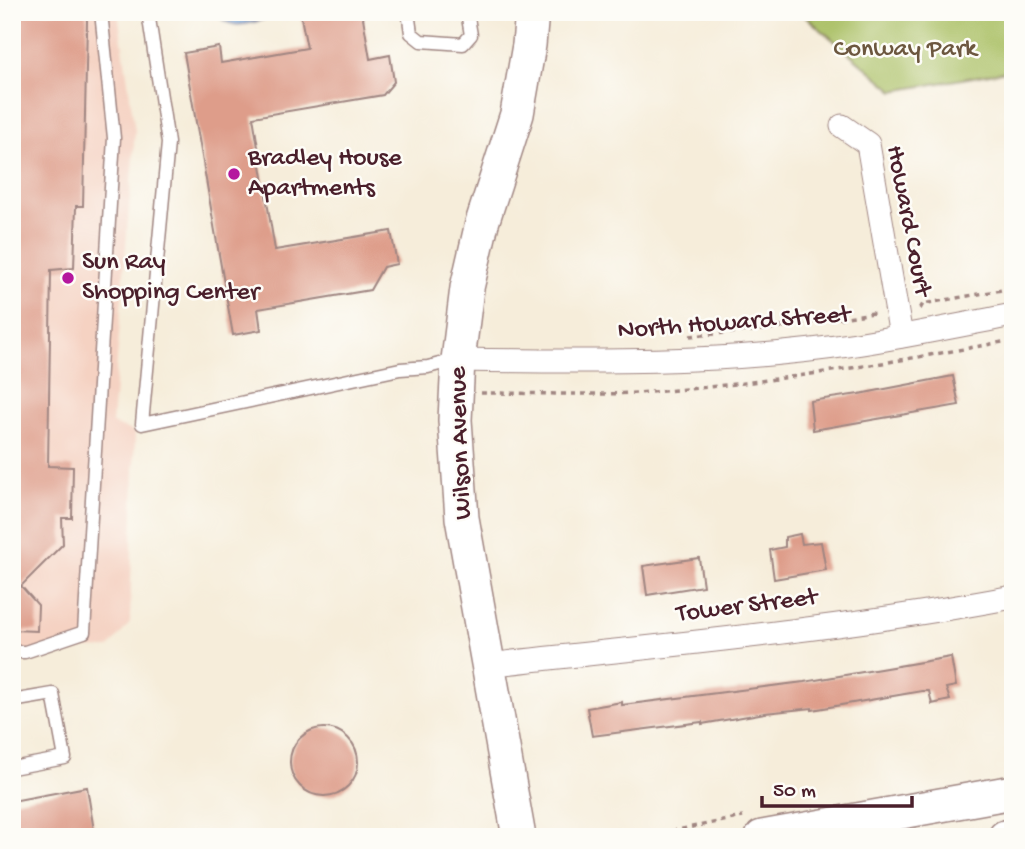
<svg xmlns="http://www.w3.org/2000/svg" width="1025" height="849" font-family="'Gochi Hand',sans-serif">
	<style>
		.built { fill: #f5d2c2 }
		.green { fill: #aac065; stroke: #7a7048; stroke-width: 2 }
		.water { fill: #75abe3; stroke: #606587; stroke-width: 2 }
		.building { fill: #de9d8a }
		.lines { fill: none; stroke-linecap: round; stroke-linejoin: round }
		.lane-casing { stroke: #a08682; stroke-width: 15 }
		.street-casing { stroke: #a08682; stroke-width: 25 }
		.secondary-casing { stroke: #a08682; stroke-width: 36 }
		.path { stroke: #a08682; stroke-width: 3.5; stroke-dasharray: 5 5; stroke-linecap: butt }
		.lane { stroke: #fff; stroke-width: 12 }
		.street { stroke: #fff; stroke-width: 23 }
		.secondary { stroke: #fff; stroke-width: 33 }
		.poi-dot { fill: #b5179e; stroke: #fdfcf7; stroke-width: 2.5 }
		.labels { text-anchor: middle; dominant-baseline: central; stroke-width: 5; stroke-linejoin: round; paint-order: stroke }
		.park-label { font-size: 26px; fill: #6c573f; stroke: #fdfcf7 }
		.poi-label { font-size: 26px; fill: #4a1f2b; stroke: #fdfcf7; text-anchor: start }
		.street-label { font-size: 26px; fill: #4a1f2b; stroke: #fdfcf7 }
	</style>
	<rect width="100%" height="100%" fill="#fdfcf7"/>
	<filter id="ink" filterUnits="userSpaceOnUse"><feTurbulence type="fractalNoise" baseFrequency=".0143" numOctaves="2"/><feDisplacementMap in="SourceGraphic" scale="14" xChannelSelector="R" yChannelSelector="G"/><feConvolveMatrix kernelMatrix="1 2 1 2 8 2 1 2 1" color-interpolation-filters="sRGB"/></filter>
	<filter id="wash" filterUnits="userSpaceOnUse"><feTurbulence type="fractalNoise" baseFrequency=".00686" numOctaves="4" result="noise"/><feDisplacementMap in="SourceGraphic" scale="28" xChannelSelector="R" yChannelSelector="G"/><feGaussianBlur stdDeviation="1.57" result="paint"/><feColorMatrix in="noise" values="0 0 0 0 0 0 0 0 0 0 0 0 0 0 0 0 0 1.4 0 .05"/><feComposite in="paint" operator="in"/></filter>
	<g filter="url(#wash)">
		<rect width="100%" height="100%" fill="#f6edda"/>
		<!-- built -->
		<path class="built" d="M12,12h106l17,119 -23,293 23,8 -5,191 -21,25 -51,1 -46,15z"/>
		<!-- green -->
		<path class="green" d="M800,12h213v58l-119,21z"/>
		<!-- water -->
		<path class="water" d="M215,12h50l-1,7c-21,6 -34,11 -49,-7z"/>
		<g id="blocks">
			<!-- building -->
			<g class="building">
				<path d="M12,12h74l1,9 -4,185h-7l-2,62 -23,2 -3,196 25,1 -1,51h-10l1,26 -42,42 17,19 -1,26 -25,-1z"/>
				<path d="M300,12h62l8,47 20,-4 4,27 -11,13 -130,22 22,133 116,-19 6,33 -14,3 -13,23 -112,19 3,21 -28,5 -49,-282 35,-6 2,16 86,-15z"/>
				<path d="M953,376l6,29 -146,25 -3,-29 49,-7z"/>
				<path d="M800,534l2,10 19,-2 5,28 -52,9 -4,-29 15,-3v-10z"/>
				<path d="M699,558l4,28 -56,9 -4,-29z"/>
				<path d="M951,657l5,29 -10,2 4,12 -18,4 -3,-13h-7l-110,19v-2l-47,5 -63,11v-2l-110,14 -5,-28 35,-6v3l182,-23z"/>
				<circle cx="324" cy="762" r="34"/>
				<path d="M87,787l8,50h-83v-36z"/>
			</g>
		</g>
	</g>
	<g filter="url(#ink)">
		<use href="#blocks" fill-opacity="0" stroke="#a08682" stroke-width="2"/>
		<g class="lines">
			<defs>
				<g id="lane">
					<path d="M148,12l20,131 -26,281 258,-55 28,-2 27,-7"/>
					<path d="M408,12l3,21 10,8 42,3 8,-9 -4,-23"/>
					<path d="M12,652h13l59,-20 30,-494 -13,-126"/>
					<path d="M12,701l41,-7 12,64 -53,10"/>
				</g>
				<g id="street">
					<path d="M842,126l26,18 33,192"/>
					<path d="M458,360c132,2 267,4 398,-16 52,-8 105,-19 157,-29"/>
					<path d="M487,665c176,-20 352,-35 526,-68"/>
				</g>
				<g id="secondary">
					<path d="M519,837l-57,-319 -7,-98 3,-60 9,-72 15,-65 35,-109 12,-69 3,-33"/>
					<path d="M762,837l251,-45"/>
					<path d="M1005,837l8,-2"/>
				</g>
			</defs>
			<!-- lane casing -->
			<use href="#lane" class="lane-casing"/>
			<!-- street casing -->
			<use href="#street" class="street-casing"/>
			<!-- secondary casing -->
			<use href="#secondary" class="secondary-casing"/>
			<!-- path -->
			<g class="path">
				<path d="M920,309l3,-5 90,-16"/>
				<path d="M690,336l71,-6 113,-17 2,2"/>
				<path d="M481,393c56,0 114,3 170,-1 122,-9 242,-30 362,-52"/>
				<path d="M642,837l101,-20"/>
			</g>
			<!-- lane -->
			<use href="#lane" class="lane"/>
			<!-- street -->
			<use href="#street" class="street"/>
			<!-- secondary -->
			<use href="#secondary" class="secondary"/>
		</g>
	</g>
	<!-- markers -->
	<g class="poi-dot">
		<circle cx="234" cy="174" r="7"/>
		<circle cx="68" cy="278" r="7"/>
	</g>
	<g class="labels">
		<!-- park labels -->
		<g class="park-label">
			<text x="905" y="50">Conway Park</text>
		</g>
		<!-- poi labels -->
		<g class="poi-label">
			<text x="248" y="159">Bradley House<tspan x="248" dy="30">Apartments</tspan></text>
			<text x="82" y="263">Sun Ray<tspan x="82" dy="30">Shopping Center</tspan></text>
		</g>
		<!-- street labels -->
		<g class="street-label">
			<text transform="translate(907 221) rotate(79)">Howard Court</text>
			<text transform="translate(734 324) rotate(-4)">North Howard Street</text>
			<text transform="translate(462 443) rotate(-92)">Wilson Avenue</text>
			<text transform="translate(747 607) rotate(-7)">Tower Street</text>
		</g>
	</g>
	<!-- margin -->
	<rect width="1025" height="849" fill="none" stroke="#fdfcf7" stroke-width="42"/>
	<!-- scale -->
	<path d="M762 796v10h150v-10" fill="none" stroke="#4a1f2b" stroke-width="3.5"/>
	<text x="773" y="796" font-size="21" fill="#4a1f2b" stroke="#fdfcf7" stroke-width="5" paint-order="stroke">50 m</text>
</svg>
